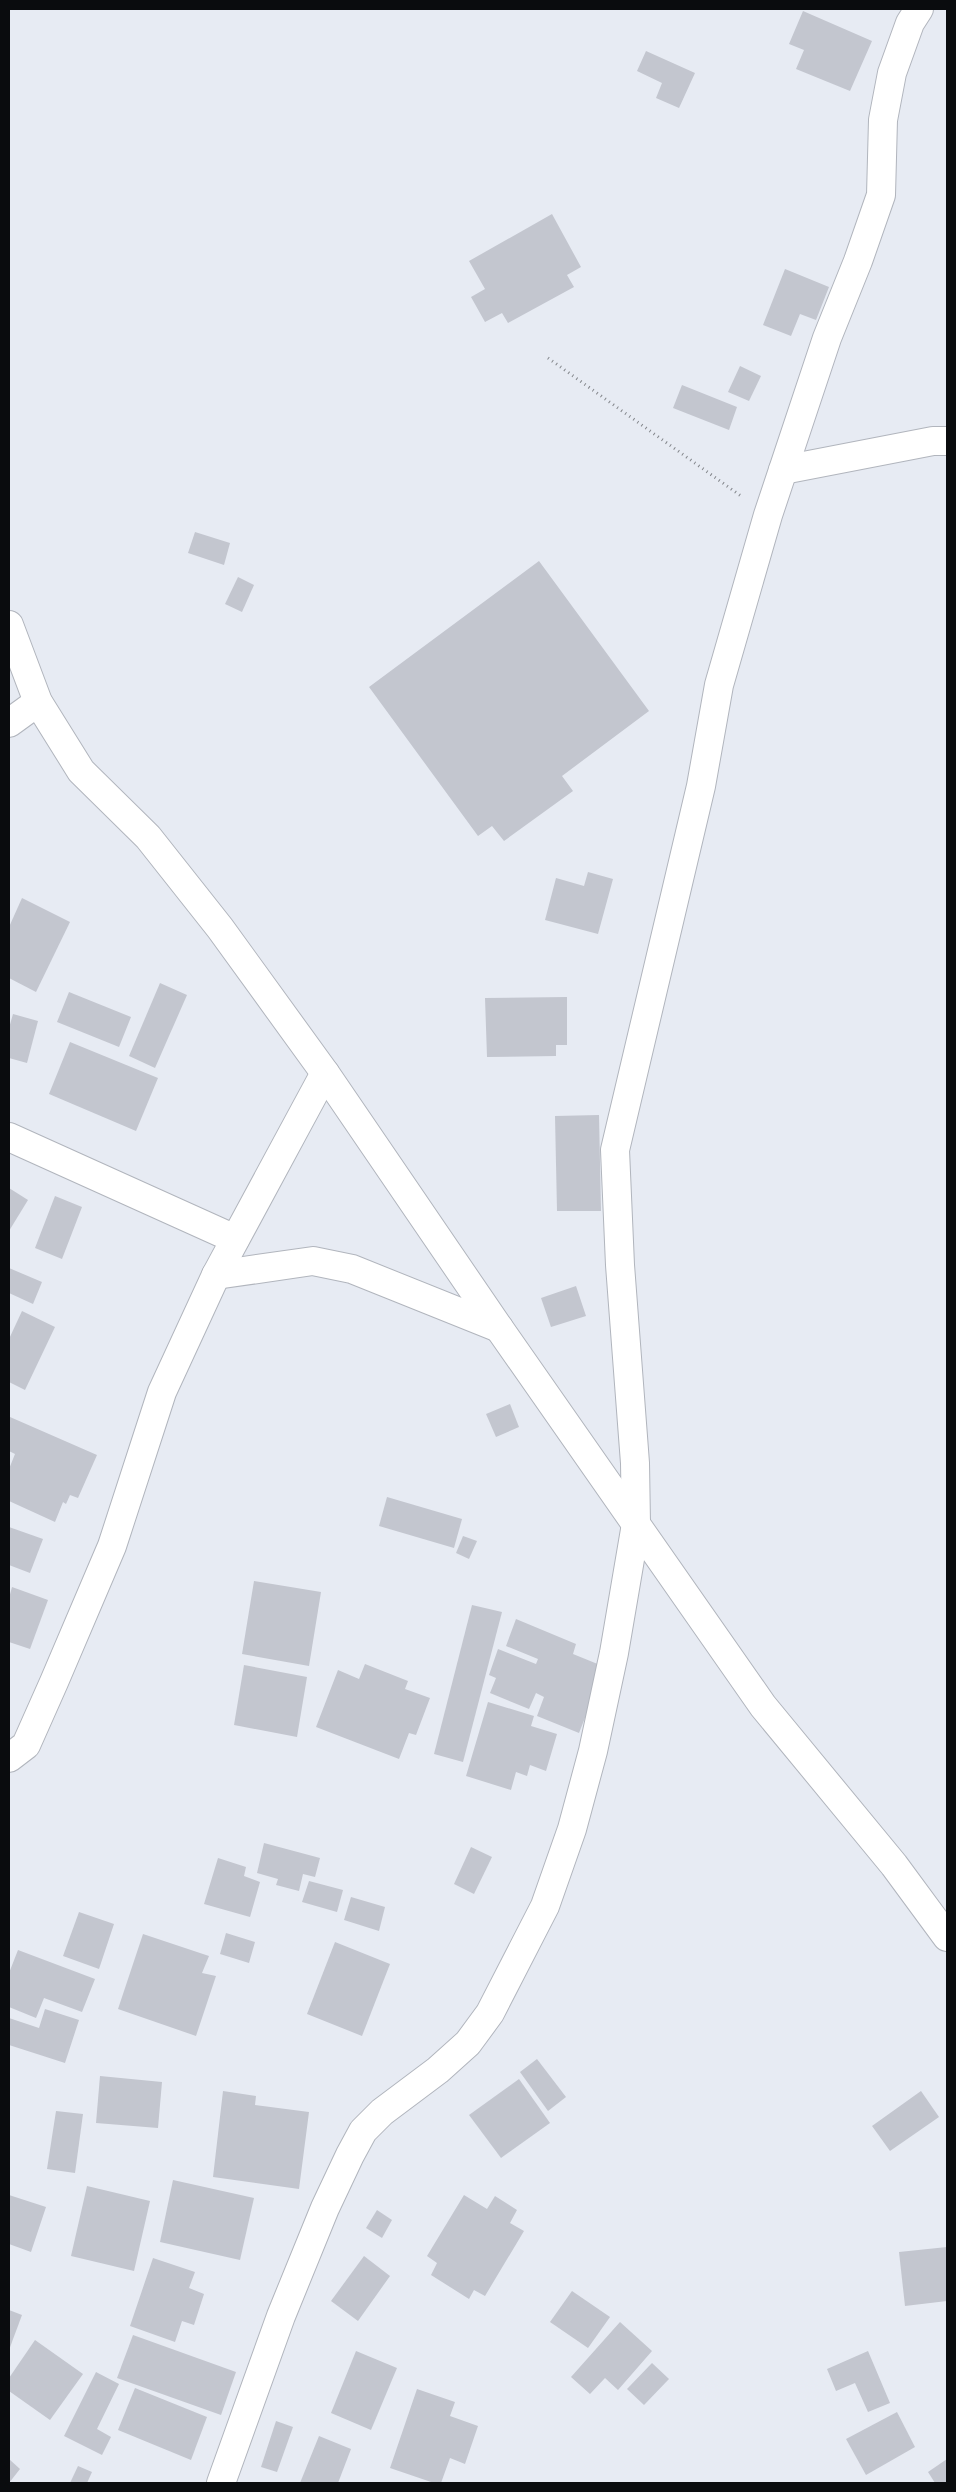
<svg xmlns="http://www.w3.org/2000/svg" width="956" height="2492" font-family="Roboto,sans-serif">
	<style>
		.building { fill: #c3c6cf }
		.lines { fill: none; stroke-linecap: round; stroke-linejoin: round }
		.minor-casing { stroke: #b1b5bd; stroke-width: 30 }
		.path { stroke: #83868b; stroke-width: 3; stroke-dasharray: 1 4; stroke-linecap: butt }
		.minor { stroke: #fff; stroke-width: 28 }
	</style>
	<rect width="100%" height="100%" fill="#e7ebf3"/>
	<!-- building -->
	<g class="building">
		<path d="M803,11l69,30 -22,50 -54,-22 8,-19 -15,-6z"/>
		<path d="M646,51l49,22 -16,35 -23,-10 6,-15 -25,-12z"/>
		<path d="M552,214l29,53 -14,8 7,12 -66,36 -6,-10 -17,9 -14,-25 14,-8 -16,-28z"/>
		<path d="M785,269l44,18 -13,33 -16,-6 -9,22 -28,-11z"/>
		<path d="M740,366l21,10 -12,25 -21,-9z"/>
		<path d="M682,385l55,22 -8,23 -56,-22z"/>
		<path d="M195,532l35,11 -6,22 -36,-12z"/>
		<path d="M539,561l110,150 -87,65 11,15 -69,50 -12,-15 -14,10 -109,-149z"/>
		<path d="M238,577l16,8 -12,27 -17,-8z"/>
		<path d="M588,872l25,7 -15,55 -53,-14 11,-42 28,8z"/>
		<path d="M22,898l48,24 -34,70 -27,-14v-51z"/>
		<path d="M160,983l27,12 -32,73 -26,-12z"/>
		<path d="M69,992l62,25 -12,30 -62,-25z"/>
		<path d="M567,997v48h-11v11l-69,1 -2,-59z"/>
		<path d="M13,1014l25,7 -11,42 -18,-5v-30z"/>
		<path d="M70,1042l88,36 -22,53 -87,-37z"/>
		<path d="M599,1115l2,96h-44l-2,-95z"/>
		<path d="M9,1188l19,12 -19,31z"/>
		<path d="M55,1196l27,11 -20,52 -27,-11z"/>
		<path d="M9,1268l33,14 -9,22 -24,-11z"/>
		<path d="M576,1286l10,30 -35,11 -10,-29z"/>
		<path d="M22,1311l33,16 -30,63 -16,-8v-43z"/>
		<path d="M510,1404l9,23 -23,10 -10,-23z"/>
		<path d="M10,1417l87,38 -19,43 -8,-3 -4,9 -3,-2 -8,20 -46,-21v-32l6,-15 -6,-3z"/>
		<path d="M387,1497l75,22 -8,29 -75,-22z"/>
		<path d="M9,1527l34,12 -13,34 -21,-8z"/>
		<path d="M463,1536l14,5 -8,18 -13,-6z"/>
		<path d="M254,1581l67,11 -12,74 -67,-12z"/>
		<path d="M12,1587l36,13 -18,49 -21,-7v-44z"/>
		<path d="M472,1605l30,7 -39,150 -29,-8z"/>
		<path d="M516,1619l60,25 -3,10 32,13 -26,66 -42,-17 7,-19 -8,-4 -7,16 -39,-16 6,-15 -7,-3 9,-26 38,15 2,-5 -32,-13z"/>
		<path d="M365,1664l43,17 -3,8 25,9 -14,37 -7,-2 -10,26 -83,-32 22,-57 21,9z"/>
		<path d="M244,1665l63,12 -10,60 -63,-12z"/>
		<path d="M488,1702l46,14 -3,10 26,8 -11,37 -16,-6 -3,11 -11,-4 -5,18 -45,-14z"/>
		<path d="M264,1843l56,15 -5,19 -12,-3 -4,17 -23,-6 2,-6 -21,-6z"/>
		<path d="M471,1847l21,10 -18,37 -20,-10z"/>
		<path d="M218,1858l28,9 -2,9 16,6 -10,35 -46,-13z"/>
		<path d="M309,1881l34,9 -6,22 -35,-10z"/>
		<path d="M351,1897l34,10 -6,24 -35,-11z"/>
		<path d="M79,1912l35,12 -15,45 -36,-13z"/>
		<path d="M226,1933l29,9 -6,21 -29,-9z"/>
		<path d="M143,1934l66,22 -7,17 14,3 -20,60 -78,-27z"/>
		<path d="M335,1942l55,22 -28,72 -55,-22z"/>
		<path d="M18,1950l77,29 -13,33 -38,-14 -8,20 -27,-11v-34z"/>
		<path d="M45,2009l34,11 -14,43 -56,-18v-27l30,10z"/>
		<path d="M537,2059l29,38 -18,14 -28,-39z"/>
		<path d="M100,2076l62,6 -4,46 -62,-5z"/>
		<path d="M519,2079l31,44 -49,35 -32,-43z"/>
		<path d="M223,2091l33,5 -1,9 54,7 -10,77 -86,-12z"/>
		<path d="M921,2091l18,26 -49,34 -18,-25z"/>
		<path d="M56,2111l27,3 -8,59 -28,-4z"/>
		<path d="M173,2180l81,18 -14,62 -80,-18z"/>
		<path d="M87,2186l63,15 -16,70 -63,-15z"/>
		<path d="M9,2195l37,12 -15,45 -22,-8z"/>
		<path d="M464,2195l23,14 8,-13 22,14 -7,13 14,8 -39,65 -11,-6 -5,9 -38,-24 6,-12 -10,-7z"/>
		<path d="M377,2210l15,10 -10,18 -16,-10z"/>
		<path d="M947,2247v54l-42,5 -6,-54z"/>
		<path d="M364,2256l26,20 -32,45 -27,-20z"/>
		<path d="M153,2258l42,14 -6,16 15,6 -10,31 -12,-4 -7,21 -45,-16z"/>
		<path d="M572,2291l38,26 -22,31 -38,-26z"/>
		<path d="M9,2310l13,5 -13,35z"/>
		<path d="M620,2322l32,29 -34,39 -13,-12 -15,16 -19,-17z"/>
		<path d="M133,2335l103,37 -15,43 -104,-37z"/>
		<path d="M35,2340l48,34 -33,46 -41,-29v-13z"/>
		<path d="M356,2351l41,17 -26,62 -40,-17z"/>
		<path d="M868,2351l22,52 -22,9 -13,-29 -19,8 -9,-22z"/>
		<path d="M652,2363l17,16 -25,26 -17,-16z"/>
		<path d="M96,2372l23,12 -22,45 14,8 -9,18 -38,-19z"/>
		<path d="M135,2388l72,29 -16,43 -73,-30z"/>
		<path d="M417,2389l38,13 -5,14 28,10 -13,38 -15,-6 -9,25h-7l-44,-15z"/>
		<path d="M897,2412l18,35 -49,28 -20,-36z"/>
		<path d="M276,2421l17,6 -16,45 -16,-5z"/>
		<path d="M319,2436l32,13 -13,34h-38z"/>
		<path d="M9,2459l11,10 -11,14z"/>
		<path d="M947,2459v24h-12l-7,-11z"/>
		<path d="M78,2466l14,6 -5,11h-17z"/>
	</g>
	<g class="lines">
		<defs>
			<g id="minor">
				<path d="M783,470l150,-29h14"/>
				<path d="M9,625l29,77 43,69 67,66 72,91 105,145 174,255 264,378 131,159 53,72"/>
				<path d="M9,723l29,-21"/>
				<path d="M9,1137l226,102"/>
				<path d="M216,1275l97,-14 39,8 147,59"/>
				<path d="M9,1758l17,-13 28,-63 58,-136 50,-154 54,-117 109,-202"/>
				<path d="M221,2483l60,-167 44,-108 25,-53 13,-24 19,-19 56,-42 30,-27 22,-30 55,-107 27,-77 21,-78 21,-98 22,-129 -1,-61 -15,-198 -5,-115 86,-364 18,-101 49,-170 59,-177 31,-77 23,-66 2,-75 9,-47 18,-50 9,-14"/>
			</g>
		</defs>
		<!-- minor casing -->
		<use href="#minor" class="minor-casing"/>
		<!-- path -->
		<path class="path" d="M548,358l193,138"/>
		<!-- minor -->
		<use href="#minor" class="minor"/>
	</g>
	<!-- border -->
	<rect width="956" height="2492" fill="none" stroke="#0a0c0e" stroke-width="20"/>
</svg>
